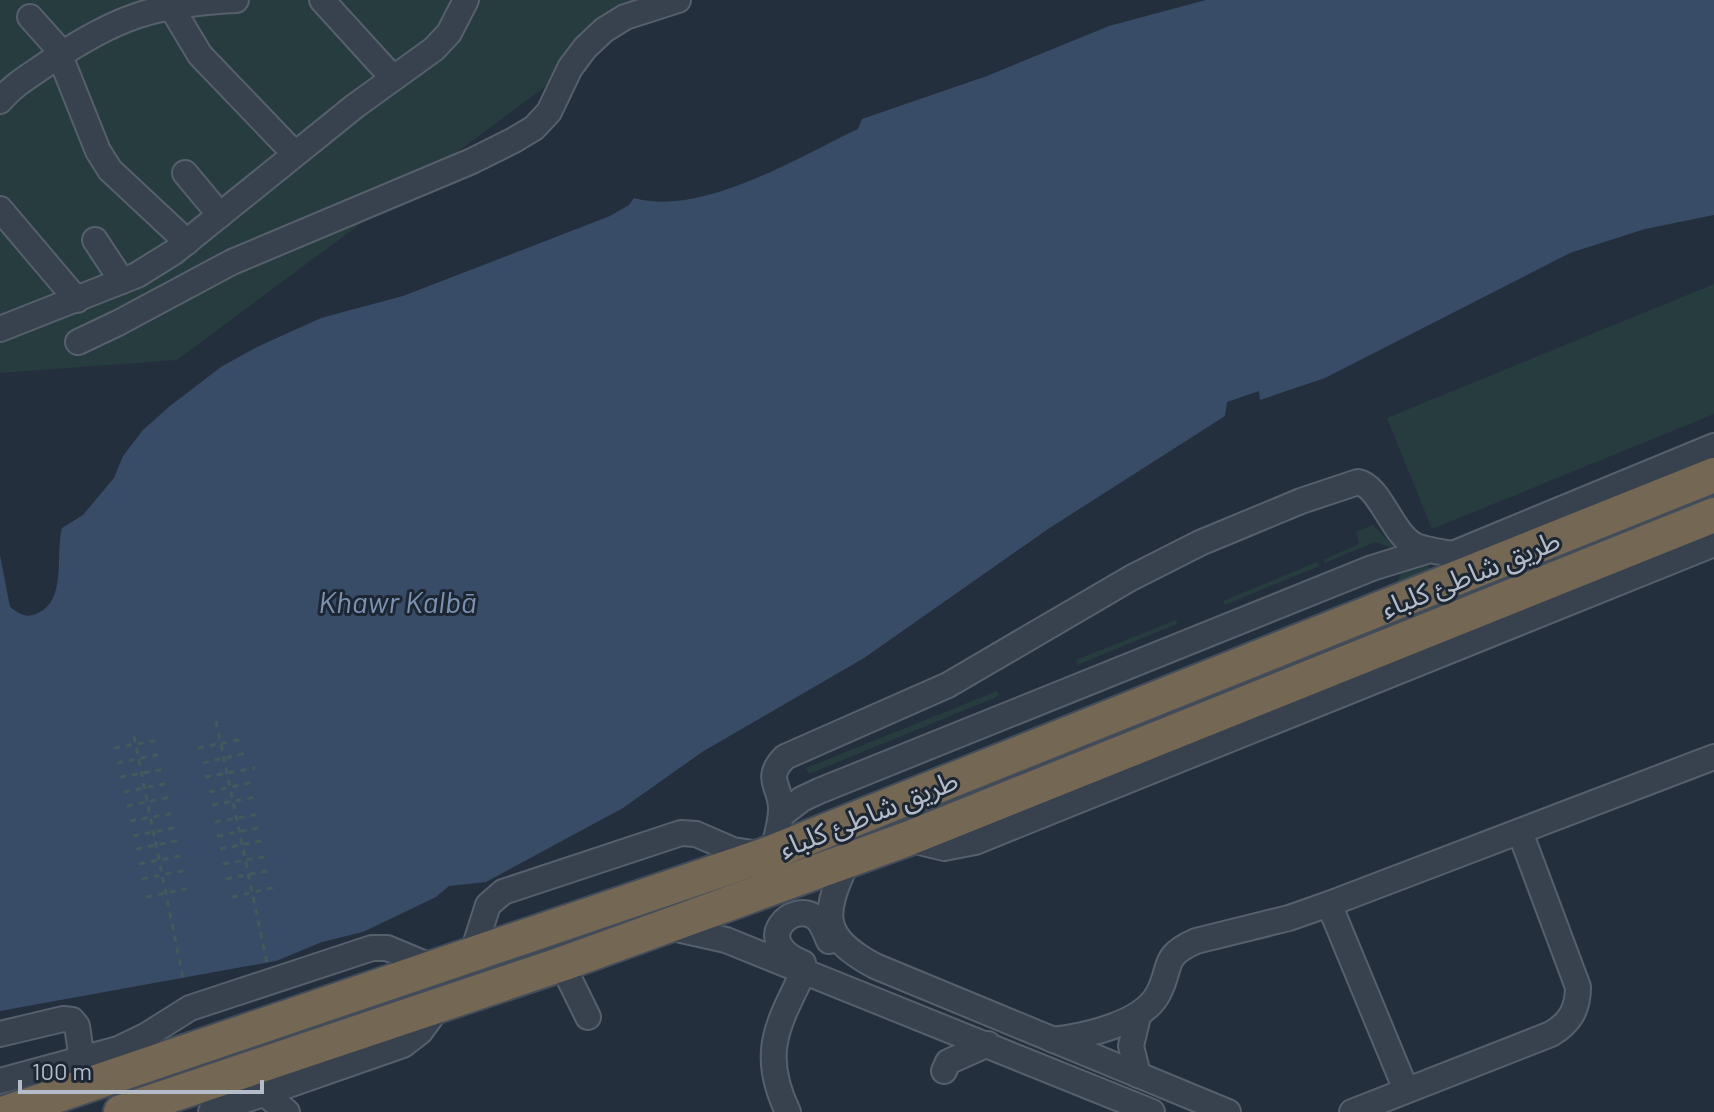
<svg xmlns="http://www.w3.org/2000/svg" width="1714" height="1112" font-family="Barlow,'Noto Sans Arabic',sans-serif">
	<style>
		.green { fill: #263c3f }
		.water { fill: #394c67 }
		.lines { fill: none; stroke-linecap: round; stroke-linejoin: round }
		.minor-casing { stroke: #565f6c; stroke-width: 28 }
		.highway-casing { stroke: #434c59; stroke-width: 38 }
		.path { stroke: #44595c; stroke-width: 3; stroke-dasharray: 6 6; stroke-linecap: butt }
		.minor { stroke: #38414e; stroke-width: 24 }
		.highway { stroke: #746855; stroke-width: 34 }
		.labels { text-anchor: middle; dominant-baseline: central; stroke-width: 6; stroke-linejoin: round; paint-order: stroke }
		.street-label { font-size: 28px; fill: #b4bcc9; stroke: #1d2633 }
		.water-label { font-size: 30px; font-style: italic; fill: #7c92b1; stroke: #1d2633 }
	</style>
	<rect width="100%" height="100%" fill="#242f3e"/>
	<!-- green -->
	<g class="green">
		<path d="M0,0h662l-485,360 -177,13z"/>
		<path d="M1714,284v130l-282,115 -45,-111z"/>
		<path d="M1373,525l24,25 -22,-8 -50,21 -2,-3 36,-16 -3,-12z"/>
		<path d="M1424,557l7,14 -188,77 -2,-4 156,-62 9,-18z"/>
		<path d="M1317,562l2,4 -94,39 -2,-4z"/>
		<path d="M1176,620l1,4 -100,41 -1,-5z"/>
		<path d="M997,691l2,5 -190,78 -3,-6z"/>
		<path d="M996,780l3,7 -96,38 -3,-6z"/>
	</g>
	<!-- water -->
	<path class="water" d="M1206,0h508v215l-69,14 -75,24 -245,125 -65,22 -1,-9 -32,11 -2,14 -177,113 -184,129 -162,94 -79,56 -137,74 -37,4 -13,11 -73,35 -41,10 -46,19 -276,50v-456l10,52c10,7 16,12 28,6 29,-13 17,-58 24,-85l21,-13 31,-37 9,-22 20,-26 27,-24 51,-39 36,-20 64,-29 82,-22 207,-80 19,-11 5,-7c68,19 162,-40 224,-69l4,-10 125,-43 122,-50z"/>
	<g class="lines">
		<defs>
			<g id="minor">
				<path d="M167,0l33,55 94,98"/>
				<path d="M322,0l71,78"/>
				<path d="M30,17l26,29 42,105 12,19 77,72"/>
				<path d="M0,101c13,-16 31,-26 48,-38 68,-46 106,-59 188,-63"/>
				<path d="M185,173l35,42"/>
				<path d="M0,209l77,91"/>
				<path d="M95,240l27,41"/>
				<path d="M0,329l137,-54 37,-23 181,-146 79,-57 15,-16 17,-33"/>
				<path d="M78,342l40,-19 114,-61 240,-101 42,-21 20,-12 15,-16 21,-44 15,-20 19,-18 21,-13 53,-17"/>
				<path d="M1455,553l259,-107"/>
				<path d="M781,815l21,-16 17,-8 553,-223 58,-18"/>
				<path d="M907,839l37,9 31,-6 739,-298"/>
				<path d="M773,851c3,-12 7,-26 8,-39 2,-25 -19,-32 4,-55l163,-72 183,-107 69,-35 101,-42 57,-19c22,4 33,50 56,63 16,8 65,12 86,16"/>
				<path d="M847,862c-24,52 -28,74 28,104l353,146"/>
				<path d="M1329,904l77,186"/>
				<path d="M668,927l58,13 426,172"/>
				<path d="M472,955l16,-50 15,-13 178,-59 15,1 37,16 26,4"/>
				<path d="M803,963c-54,-22 -10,-64 13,-45 7,6 9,15 13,23"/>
				<path d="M562,964l26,53"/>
				<path d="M1138,1016l-7,30 7,29"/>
				<path d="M0,1034l63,-15 9,1 5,6 5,33"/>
				<path d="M1053,1040c32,-4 89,-16 105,-46 15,-28 2,-37 38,-53l93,-23 40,-14 385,-147"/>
				<path d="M944,1071l4,-9 40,-18"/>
				<path d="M0,1081l118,-32 29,-14 43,-27 182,-60h15l48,20"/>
				<path d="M265,1094l22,18"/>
				<path d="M211,1112l192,-67 17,-13 19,-26"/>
				<path d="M788,1112c-28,-58 -11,-86 15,-139"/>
				<path d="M1352,1112l199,-78c19,-11 27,-25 27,-47l-58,-155"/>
			</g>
			<g id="highway">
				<path d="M8,1112l757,-257 949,-380"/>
				<path d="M121,1112l441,-148 345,-125 807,-324"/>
			</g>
		</defs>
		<!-- minor casing -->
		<use href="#minor" class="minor-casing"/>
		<!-- highway casing -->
		<use href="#highway" class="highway-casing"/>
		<!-- path -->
		<g class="path">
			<path d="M216,721l51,242"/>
			<path d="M134,736l49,242"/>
			<path d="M114,748l45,-8"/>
			<path d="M198,748l45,-9"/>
			<path d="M117,763l45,-9"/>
			<path d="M203,763l43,-10"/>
			<path d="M120,777l45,-8"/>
			<path d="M205,777l50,-9"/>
			<path d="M124,792l45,-9"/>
			<path d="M209,792l44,-10"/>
			<path d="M212,805l44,-8"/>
			<path d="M127,806l44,-9"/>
			<path d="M130,821l45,-8"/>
			<path d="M215,822l44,-8"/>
			<path d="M133,836l45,-9"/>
			<path d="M217,836l46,-9"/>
			<path d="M136,849l45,-9"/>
			<path d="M220,849l45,-9"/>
			<path d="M139,864l45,-9"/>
			<path d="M223,864l46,-8"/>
			<path d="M142,879l45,-9"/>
			<path d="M226,879l46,-9"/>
			<path d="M146,897l45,-9"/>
			<path d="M232,897l44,-10"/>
		</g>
		<!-- minor -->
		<use href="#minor" class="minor"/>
		<!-- highway -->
		<use href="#highway" class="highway"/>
	</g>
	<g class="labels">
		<!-- street labels -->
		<g class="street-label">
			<text transform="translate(1470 573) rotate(-22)">طريق شاطئ كلباء</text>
			<text transform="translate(868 813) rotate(-22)">طريق شاطئ كلباء</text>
		</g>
		<!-- water labels -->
		<g class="water-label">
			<text x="397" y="601">Khawr Kalbā</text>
		</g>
	</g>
	<!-- scale -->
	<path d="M20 1080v12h242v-12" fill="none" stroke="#b4bcc9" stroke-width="4"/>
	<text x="32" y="1080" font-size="24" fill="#b4bcc9" stroke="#1d2633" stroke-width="6" paint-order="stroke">100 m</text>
</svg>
